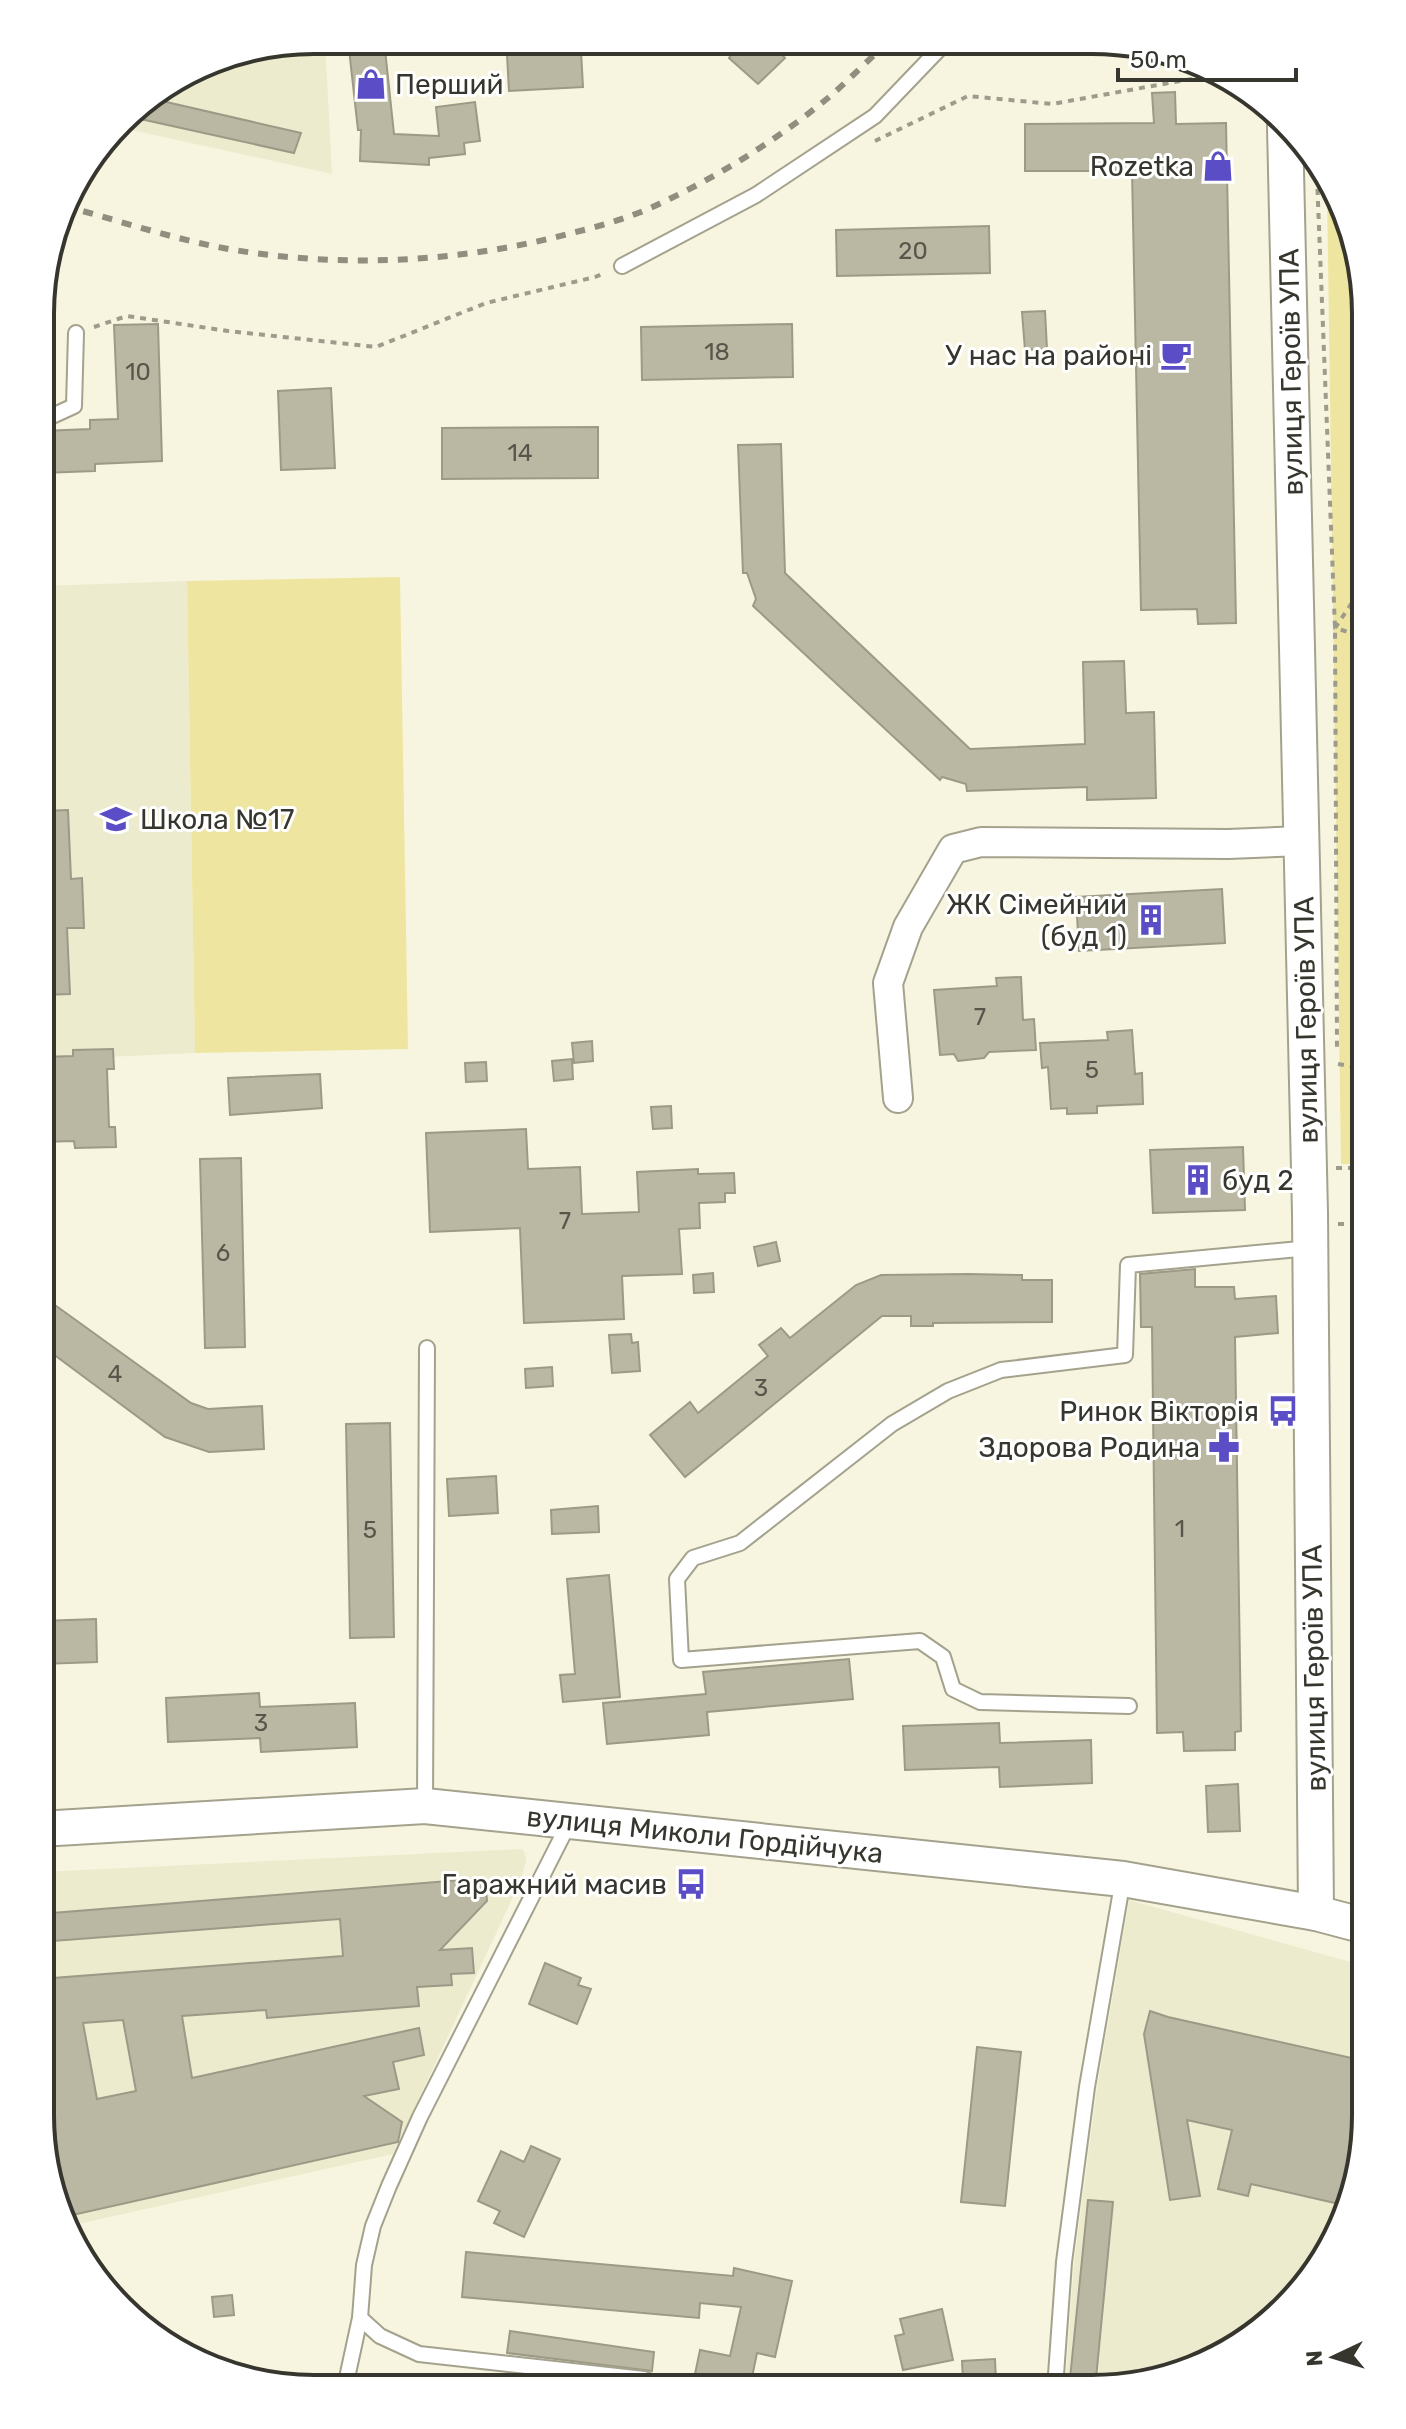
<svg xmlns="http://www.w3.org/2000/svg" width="1406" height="2429" font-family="Rubik,sans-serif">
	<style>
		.built { fill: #edebcd }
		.green { fill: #eee6a0 }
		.building { fill: #bab8a3; stroke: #9c9a86; stroke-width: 2; fill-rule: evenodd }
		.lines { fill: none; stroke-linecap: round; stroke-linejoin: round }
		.service-casing { stroke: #a4a28d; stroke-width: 18 }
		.minor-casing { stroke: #a4a28d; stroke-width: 32 }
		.tertiary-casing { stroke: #a4a28d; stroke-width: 38 }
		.path { stroke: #9d9c8c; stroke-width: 4; stroke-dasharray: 6 6; stroke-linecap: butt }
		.service { stroke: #fff; stroke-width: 14 }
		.minor { stroke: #fff; stroke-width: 28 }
		.tertiary { stroke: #fff; stroke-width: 34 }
		.rail { stroke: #8f8e7f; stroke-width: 6; stroke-dasharray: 10 10; stroke-linecap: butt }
		.labels { text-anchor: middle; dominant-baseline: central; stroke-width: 6; stroke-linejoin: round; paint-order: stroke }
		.number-label { font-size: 24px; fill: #58564b }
		.poi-label { font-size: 28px; fill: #37362e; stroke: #fff; text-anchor: end }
		.street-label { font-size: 28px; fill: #37362e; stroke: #fff }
		.rim { fill: none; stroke: #37362e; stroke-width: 4 }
	</style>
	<rect width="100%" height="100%" fill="#f7f5df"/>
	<!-- built -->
	<g class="built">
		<path d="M314,40h11l7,134 -214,-47 15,-19 76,-47z"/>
		<path d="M187,581l8,472 -154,7 1,-474z"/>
		<path d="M1352,1228h14v214h-3z"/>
		<path d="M522,1849l3,5 1,7 -5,19 -128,274 -324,72 -14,-22 -15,-89v-243z"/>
		<path d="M1129,1900l236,66v168l-20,86 -35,62 -51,51 -78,41 -89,15h-27l9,-126 23,-175z"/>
	</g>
	<!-- green -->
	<g class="green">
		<path d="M1327,189l24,36 15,89v850h-25z"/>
		<path d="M400,577l8,472 -213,4 -8,-472z"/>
	</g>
	<!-- building -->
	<g class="building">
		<path d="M348,40h36l10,94 45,2 -3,-29 39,-5 5,39 -16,2 1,11 -36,4v7l-69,-4 1,-31h-3z"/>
		<path d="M739,43h32l14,15 -27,26 -29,-26z"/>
		<path d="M581,51l2,36 -74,4 -2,-36z"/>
		<path d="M1175,92l1,32 50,-1 10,500 -38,1 -1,-15 -56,1 -9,-439h-107v-47l129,-1 -2,-30z"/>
		<path d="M149,98l152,35 -7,20 -167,-37 6,-8z"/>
		<path d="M989,226l1,47 -153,3 -1,-46z"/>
		<path d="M1045,311l2,38 -22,1 -3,-38z"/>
		<path d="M158,324l4,137 -67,3v7l-53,2v-42l48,-2v-9l28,-1 -4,-94z"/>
		<path d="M792,324l1,53 -151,3 -1,-53z"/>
		<path d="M331,388l4,80 -54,2 -3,-79z"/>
		<path d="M598,427v51l-156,1v-51z"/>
		<path d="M781,444l4,129 185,176 115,-5 -2,-82 41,-1 2,52 28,-1 2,86 -69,2v-13l-120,4 -1,-7 -24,-7 -2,3 -187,-174 3,-7 -9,-26h-4l-5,-128z"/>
		<path d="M68,810l3,69 11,-1 2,50h-17l3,66 -29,1 1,-184z"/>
		<path d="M1222,889l3,54 -146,8 -3,-54z"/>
		<path d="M1021,977l2,43 11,-1 2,31 -47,2 -5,6 -26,3 -4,-7 -14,1 -6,-65 63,-4 -1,-8z"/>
		<path d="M1132,1030l3,44 7,-1 1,31 -46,2v7l-30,1v-6l-16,1 -3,-42 -6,1 -2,-25 68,-3 -1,-8z"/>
		<path d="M592,1041l1,20 -19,2 -2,-20z"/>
		<path d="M113,1049l1,20h-7l2,58h6l1,20 -41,1 -1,-7 -33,1v-85l32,-1v-6z"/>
		<path d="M572,1059l1,20 -19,2 -2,-20z"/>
		<path d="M486,1062l1,19 -21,1 -1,-19z"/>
		<path d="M320,1074l2,34 -92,7 -2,-37z"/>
		<path d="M671,1106l1,22 -19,1 -2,-22z"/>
		<path d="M526,1129l2,40 52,-2 2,47 57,-2 -2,-40 61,-3v5l36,-1 1,20h-10v9l-26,1 1,25 -21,1 3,45 -60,2 2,43 -100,4 -4,-95 -90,4 -4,-99z"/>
		<path d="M1243,1147l2,63 -92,3 -3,-63z"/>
		<path d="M241,1158l4,189 -40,1 -5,-189z"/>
		<path d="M776,1242l4,19 -22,5 -4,-19z"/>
		<path d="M1195,1269v18h39l1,12 41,-3 2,37 -43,4 6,394 -6,1v18l-51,1 -1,-19 -26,1 -5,-406h-11l-1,-53z"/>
		<path d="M713,1273l1,19 -20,1 -1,-18z"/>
		<path d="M968,1274l54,1v5h30v42l-119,1v3h-22v-10h-29l-197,161 -35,-42 40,-33 8,11 70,-57 -9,-11 22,-17 9,10 66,-53 25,-10z"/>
		<path d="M41,1295l150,108 17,6 54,-3 2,43 -55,3 -44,-15 -124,-92z"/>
		<path d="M631,1334l1,9 6,-1 2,29 -28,2 -3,-38z"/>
		<path d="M552,1367l1,19 -27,2 -1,-19z"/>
		<path d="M390,1423l4,214 -44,1 -4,-214z"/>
		<path d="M496,1476l2,37 -49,3 -2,-37z"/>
		<path d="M598,1506l1,26 -47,2 -1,-24z"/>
		<path d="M609,1575l11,122 -57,5 -3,-27 15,-1 -8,-95z"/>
		<path d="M96,1619l1,43 -56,2v-43z"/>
		<path d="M849,1659l4,40 -146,13 2,23 -102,9 -4,-41 103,-9 -3,-22z"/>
		<path d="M259,1693l1,14 95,-4 2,44 -96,5 -1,-14 -92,4 -2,-44z"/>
		<path d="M999,1723l1,20 91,-3 1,43 -92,4 -1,-20 -94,3 -2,-44z"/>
		<path d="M1238,1784l2,47 -32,1 -2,-46z"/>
		<path d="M485,1878l2,23 -47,49 32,-2 2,25 -23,1 1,11 -35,2 2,19 -152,12 -1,-8 -84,6 10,62 227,-50 5,27 -31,7 6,27 -35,7 38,26 -4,20 -334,75 -9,-13 -15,-89v-136l303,-23 -3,-37 -300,23v-28zM123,2020l13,71 -39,8 -14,-76z"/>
		<path d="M545,1963l36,15 -3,7 13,4 -14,35 -48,-20z"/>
		<path d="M1150,2011l18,6 197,44v73l-17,72 -97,-22 -3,12 -30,-7 14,-59 -45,-10 13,76 -30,4 -26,-166z"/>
		<path d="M977,2047l44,5 -16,154 -44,-4z"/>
		<path d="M531,2146l29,13 -36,78 -30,-14 6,-12 -22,-10 23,-50 23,11z"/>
		<path d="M1088,2200l25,2 -18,187h-26z"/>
		<path d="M466,2252l267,24 1,-8 58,13 -17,76 -18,-4 -7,34 -55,-13 5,-24 30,6 11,-49 -41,-4 -1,15 -237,-21z"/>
		<path d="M232,2295l2,20 -20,2 -2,-20z"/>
		<path d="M942,2309l11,51 -50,10 -8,-34 9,-2 -4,-15z"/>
		<path d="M510,2331l144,21 -2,19 -145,-18z"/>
		<path d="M995,2359l1,22 -33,1 -1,-21z"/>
	</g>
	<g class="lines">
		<defs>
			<g id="service">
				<path d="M622,266l134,-71 119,-79 69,-72"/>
				<path d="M42,417h8l24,-11 2,-73"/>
				<path d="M1129,1706l-149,-4 -27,-13 -10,-32 -23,-16 -239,19 -4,-81 16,-21 47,-15 152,-119 56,-33 53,-21 124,-15 3,-90 182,-17"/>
				<path d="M425,1806l2,-458"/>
				<path d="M360,2318l20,18 39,18 225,25 19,9"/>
				<path d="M345,2387l15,-69 4,-53 9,-39 16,-40 31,-69 149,-294"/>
				<path d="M1055,2389l9,-127 23,-175 36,-208"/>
			</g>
			<path id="minor" d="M898,1098l-10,-115 20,-56 45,-78 28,-7 247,2 74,-3"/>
			<g id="tertiary">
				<path d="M1285,127l25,1086 6,700"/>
				<path d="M40,1829l385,-23 698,73 193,34 49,13"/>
			</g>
		</defs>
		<!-- service casing -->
		<use href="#service" class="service-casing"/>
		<!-- minor casing -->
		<use href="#minor" class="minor-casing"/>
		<!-- tertiary casing -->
		<use href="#tertiary" class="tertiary-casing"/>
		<!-- path -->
		<g class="path">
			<path d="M875,141l93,-45 84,8 156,-28"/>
			<path d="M1317,177l18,451 2,420"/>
			<path d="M94,327l33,-11 101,15 148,16 110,-44 109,-26 10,-4"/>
			<path d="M1358,635l-23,-7 31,-46"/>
			<path d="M1338,1064l24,4"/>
			<path d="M1366,1068h-4l-4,-433h8"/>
			<path d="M1336,1168h30"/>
			<path d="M1338,1224h28"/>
		</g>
		<!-- service -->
		<use href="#service" class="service"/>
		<!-- minor -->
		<use href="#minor" class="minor"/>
		<!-- tertiary -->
		<use href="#tertiary" class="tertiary"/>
		<!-- rail -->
		<path class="rail" d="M64,206c53,14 106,32 159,42 116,21 236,15 349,-15 29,-7 60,-16 87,-29 60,-28 118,-64 169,-106 20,-17 39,-37 58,-54"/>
	</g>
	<!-- icons -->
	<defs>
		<symbol id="shop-bare" viewBox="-9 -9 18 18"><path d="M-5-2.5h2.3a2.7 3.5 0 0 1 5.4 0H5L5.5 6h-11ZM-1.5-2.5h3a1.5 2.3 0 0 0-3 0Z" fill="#5a4dc5" stroke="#fff" stroke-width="2.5" paint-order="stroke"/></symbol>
		<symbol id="cafe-bare" viewBox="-9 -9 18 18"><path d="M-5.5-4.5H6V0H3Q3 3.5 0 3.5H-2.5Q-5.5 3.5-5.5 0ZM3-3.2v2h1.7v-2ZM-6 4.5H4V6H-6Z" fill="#5a4dc5" stroke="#fff" stroke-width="2.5" paint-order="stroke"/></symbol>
		<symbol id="school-bare" viewBox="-9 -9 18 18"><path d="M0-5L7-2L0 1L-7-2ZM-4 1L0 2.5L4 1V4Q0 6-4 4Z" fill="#5a4dc5" stroke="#fff" stroke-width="2.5" paint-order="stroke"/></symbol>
		<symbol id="building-bare" viewBox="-9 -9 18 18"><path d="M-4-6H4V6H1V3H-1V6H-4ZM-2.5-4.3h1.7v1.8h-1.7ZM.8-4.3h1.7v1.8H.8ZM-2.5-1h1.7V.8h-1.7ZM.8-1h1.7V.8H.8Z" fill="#5a4dc5" stroke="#fff" stroke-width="2.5" paint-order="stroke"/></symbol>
		<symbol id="bus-bare" viewBox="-9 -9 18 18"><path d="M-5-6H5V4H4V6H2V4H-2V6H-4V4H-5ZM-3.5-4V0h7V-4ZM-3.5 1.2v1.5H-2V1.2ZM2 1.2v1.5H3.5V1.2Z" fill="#5a4dc5" stroke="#fff" stroke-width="2.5" paint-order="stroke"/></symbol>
		<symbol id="pharmacy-bare" viewBox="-9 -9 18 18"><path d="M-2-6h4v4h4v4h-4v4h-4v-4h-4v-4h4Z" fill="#5a4dc5" stroke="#fff" stroke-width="2.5" paint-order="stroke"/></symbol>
	</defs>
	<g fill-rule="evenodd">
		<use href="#shop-bare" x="349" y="62" width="44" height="44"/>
		<use href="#shop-bare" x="1196" y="144" width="44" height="44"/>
		<use href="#cafe-bare" x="1154" y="333" width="44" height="44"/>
		<use href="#school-bare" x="94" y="797" width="44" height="44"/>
		<use href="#building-bare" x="1129" y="898" width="44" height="44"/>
		<use href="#building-bare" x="1176" y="1158" width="44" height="44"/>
		<use href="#bus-bare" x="1261" y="1389" width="44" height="44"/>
		<use href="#pharmacy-bare" x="1202" y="1425" width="44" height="44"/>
		<use href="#bus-bare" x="669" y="1862" width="44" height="44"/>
	</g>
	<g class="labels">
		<!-- number labels -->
		<g class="number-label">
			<text x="913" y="251">20</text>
			<text x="717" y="352">18</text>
			<text x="138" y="372">10</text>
			<text x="520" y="453">14</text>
			<text x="980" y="1017">7</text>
			<text x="1092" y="1070">5</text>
			<text x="565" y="1221">7</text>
			<text x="223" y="1253">6</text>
			<text x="115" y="1374">4</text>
			<text x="761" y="1388">3</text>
			<text x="1180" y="1529">1</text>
			<text x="370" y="1530">5</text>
			<text x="261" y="1723">3</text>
		</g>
		<!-- poi labels -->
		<g class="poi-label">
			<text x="395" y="84" text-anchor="start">Перший</text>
			<text x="1194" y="166">Rozetka</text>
			<text x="1152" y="355">У нас на районі</text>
			<text x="140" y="819" text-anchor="start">Школа №17</text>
			<text x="1127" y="904">ЖК Сімейний<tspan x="1127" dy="32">(буд 1)</tspan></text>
			<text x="1222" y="1180" text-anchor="start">буд 2</text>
			<text x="1259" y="1411">Ринок Вікторія</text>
			<text x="1200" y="1447">Здорова Родина</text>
			<text x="667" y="1884">Гаражний масив</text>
		</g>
		<!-- street labels -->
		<g class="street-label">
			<text transform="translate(1291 372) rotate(-91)">вулиця Героїв УПА</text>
			<text transform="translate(1306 1020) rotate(-91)">вулиця Героїв УПА</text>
			<text transform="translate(1314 1668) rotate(-91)">вулиця Героїв УПА</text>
			<text transform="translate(705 1835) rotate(6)">вулиця Миколи Гордійчука</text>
		</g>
	</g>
	<!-- crop -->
	<path d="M0 0H1406V2429H0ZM314 54H1092A260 260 0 0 1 1352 314V2115A260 260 0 0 1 1092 2375H314A260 260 0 0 1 54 2115V314A260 260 0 0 1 314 54Z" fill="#fff" fill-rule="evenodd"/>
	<path class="rim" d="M314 54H1092A260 260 0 0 1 1352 314V2115A260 260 0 0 1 1092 2375H314A260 260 0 0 1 54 2115V314A260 260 0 0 1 314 54Z"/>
	<!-- north arrow -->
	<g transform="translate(1334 2357) rotate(266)" stroke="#ffffff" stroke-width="6" paint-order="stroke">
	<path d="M0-6L14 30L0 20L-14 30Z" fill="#37362e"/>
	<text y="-12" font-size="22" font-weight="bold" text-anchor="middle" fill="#37362e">N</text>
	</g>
	<!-- scale -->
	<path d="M1118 68v12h178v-12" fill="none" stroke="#37362e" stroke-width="4"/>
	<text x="1130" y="68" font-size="24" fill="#37362e" stroke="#ffffff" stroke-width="6" paint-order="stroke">50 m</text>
</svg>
